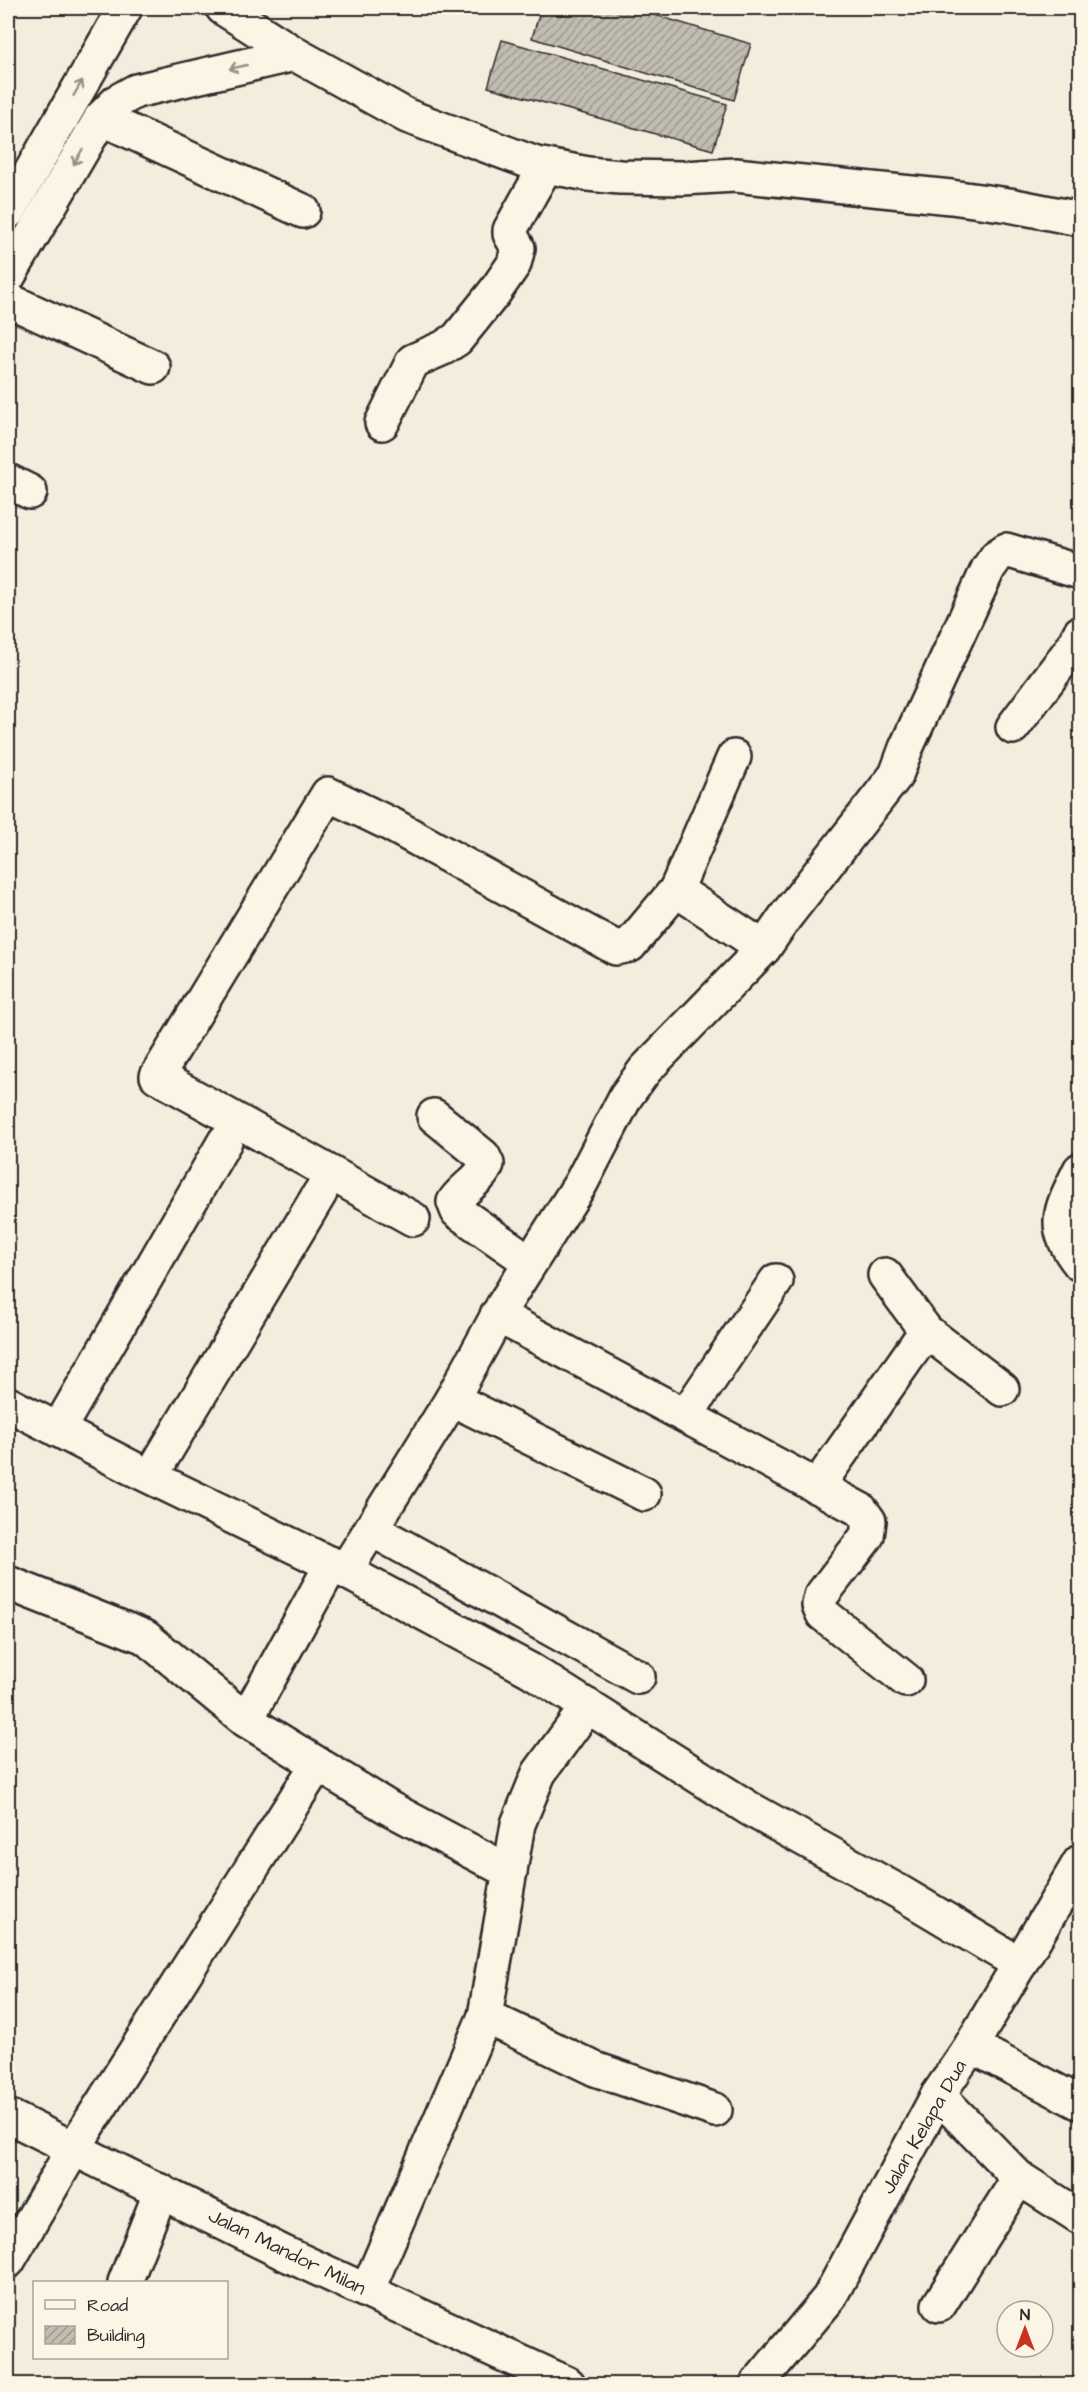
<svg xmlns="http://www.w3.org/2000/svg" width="1088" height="2392" font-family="'Architects Daughter',sans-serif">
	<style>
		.building { fill: url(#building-hatch); stroke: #2b2b2b; stroke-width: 1.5 }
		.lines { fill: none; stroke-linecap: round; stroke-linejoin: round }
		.minor-casing { stroke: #2b2b2b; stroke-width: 38 }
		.major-casing { stroke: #2b2b2b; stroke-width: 38 }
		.minor { stroke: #fcf5e5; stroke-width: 33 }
		.major { stroke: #fcf5e5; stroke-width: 33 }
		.oneway { stroke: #949088 }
		.labels { text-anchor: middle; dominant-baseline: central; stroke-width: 4.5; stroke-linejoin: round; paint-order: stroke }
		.street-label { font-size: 20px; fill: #2b2b2b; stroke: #fcf5e5 }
	</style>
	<defs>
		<pattern id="building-hatch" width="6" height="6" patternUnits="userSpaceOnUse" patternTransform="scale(1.5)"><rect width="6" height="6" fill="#c2bdb1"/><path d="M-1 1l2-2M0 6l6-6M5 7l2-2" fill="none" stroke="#9e9a90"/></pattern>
	</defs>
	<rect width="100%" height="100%" fill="#f4edde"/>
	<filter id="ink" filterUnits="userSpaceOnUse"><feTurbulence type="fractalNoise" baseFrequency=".0167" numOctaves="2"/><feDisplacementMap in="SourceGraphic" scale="12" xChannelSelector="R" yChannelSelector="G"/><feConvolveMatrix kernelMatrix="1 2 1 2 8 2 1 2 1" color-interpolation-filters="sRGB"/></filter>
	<g filter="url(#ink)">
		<!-- building -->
		<g class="building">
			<path d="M541,8h91l119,36 -17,56 -202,-62z"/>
			<path d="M502,40l225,64 -14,46 -225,-63z"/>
		</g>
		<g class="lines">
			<defs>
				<g id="minor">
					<path d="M223,8l72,46 112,62 129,48 52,10 32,3 63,1 52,-3 216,22 58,8 71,14"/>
					<path d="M101,118l202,93"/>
					<path d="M8,212l117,-204"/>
					<path d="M8,277l93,-159 17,-17 18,-10 159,-37"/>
					<path d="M8,300l145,67"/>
					<path d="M382,423l31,-62 30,-13 14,-9 37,-46 20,-29 4,-16 -8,-14v-4l36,-64"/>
					<path d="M8,481l22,11"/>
					<path d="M1013,727l59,-79 8,-15"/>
					<path d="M734,757l-58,133 88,58"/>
					<path d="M434,1116l49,40 4,8c-6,16 -24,24 -33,38l4,10 72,50"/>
					<path d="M1080,1170c-19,40 -31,56 0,94"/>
					<path d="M413,1219l-256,-143 171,-282 64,31 224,123 14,-3 46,-55"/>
					<path d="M497,1315l364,195 8,11 -2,15 -46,60 -2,9 4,9 83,66"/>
					<path d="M926,1331l76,58"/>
					<path d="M452,1399l192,95"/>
					<path d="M8,1404l126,65 211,102 185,99 220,139 151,84 119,71"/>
					<path d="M686,1415l90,-134"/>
					<path d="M58,1430l167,-289"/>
					<path d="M151,1476l169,-283"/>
					<path d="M817,1487l109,-156 -41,-56"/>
					<path d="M371,1529l267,148"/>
					<path d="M345,1571l107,-172 52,-95 77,-121 45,-87 19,-26 119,-122 22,-32 110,-141 10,-27 82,-179 9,-13 9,-6 74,22"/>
					<path d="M8,1583l137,54 101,83 143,88 121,64"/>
					<path d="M246,1720l86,-156"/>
					<path d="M485,2016l33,-192 21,-51 49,-67"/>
					<path d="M971,2046l109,57"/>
					<path d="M938,2095l81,83 -80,127"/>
					<path d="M8,2116l276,137 284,131"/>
					<path d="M1019,2178l61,39"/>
					<path d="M8,2261l66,-113 243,-383"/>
					<path d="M125,2282l36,-91"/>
					<path d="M367,2291l118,-275 110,53 120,41"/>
				</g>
				<path id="major" d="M757,2384l72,-86 109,-203 33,-49 109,-184"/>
			</defs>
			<!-- minor casing -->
			<use href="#minor" class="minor-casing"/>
			<!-- major casing -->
			<use href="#major" class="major-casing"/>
			<!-- minor -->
			<use href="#minor" class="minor"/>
			<!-- major -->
			<use href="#major" class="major"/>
		</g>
		<!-- one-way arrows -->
		<defs><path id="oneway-shaft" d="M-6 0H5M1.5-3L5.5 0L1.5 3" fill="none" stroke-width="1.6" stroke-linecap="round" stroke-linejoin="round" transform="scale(1.5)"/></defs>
		<g class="oneway">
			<use href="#oneway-shaft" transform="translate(238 67) rotate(167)"/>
			<use href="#oneway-shaft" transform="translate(78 88) rotate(-60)"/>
			<use href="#oneway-shaft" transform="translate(78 157) rotate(120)"/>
		</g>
	</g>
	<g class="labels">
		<!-- street labels -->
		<g class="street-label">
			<text transform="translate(924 2127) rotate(-60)">Jalan Kelapa Dua</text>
			<text transform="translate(287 2252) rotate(26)">Jalan Mandor Milan</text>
		</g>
	</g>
	<!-- margin -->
	<rect width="1088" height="2392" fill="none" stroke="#fcf5e5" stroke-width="30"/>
	<rect x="15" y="15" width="1058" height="2362" fill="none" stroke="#2b2b2b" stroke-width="2" filter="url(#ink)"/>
	<!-- legend -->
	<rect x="33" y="2281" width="195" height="78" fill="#fcf5e5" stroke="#a8a49b" stroke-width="1.5"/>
	<rect x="45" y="2300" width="30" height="9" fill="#fcf5e5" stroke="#a8a49b" stroke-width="1.5"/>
	<text x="87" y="2311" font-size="18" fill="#2b2b2b">Road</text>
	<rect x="45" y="2326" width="30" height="18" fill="url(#building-hatch)" stroke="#a8a49b" stroke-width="1.5"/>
	<text x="87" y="2341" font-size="18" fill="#2b2b2b">Building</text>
	<!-- north arrow -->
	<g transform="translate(1025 2329)"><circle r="28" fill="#fcf5e5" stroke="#a8a49b" stroke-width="1.5"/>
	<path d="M0-4.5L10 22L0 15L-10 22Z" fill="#c8321e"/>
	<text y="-9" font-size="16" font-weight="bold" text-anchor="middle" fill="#2b2b2b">N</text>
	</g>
</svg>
